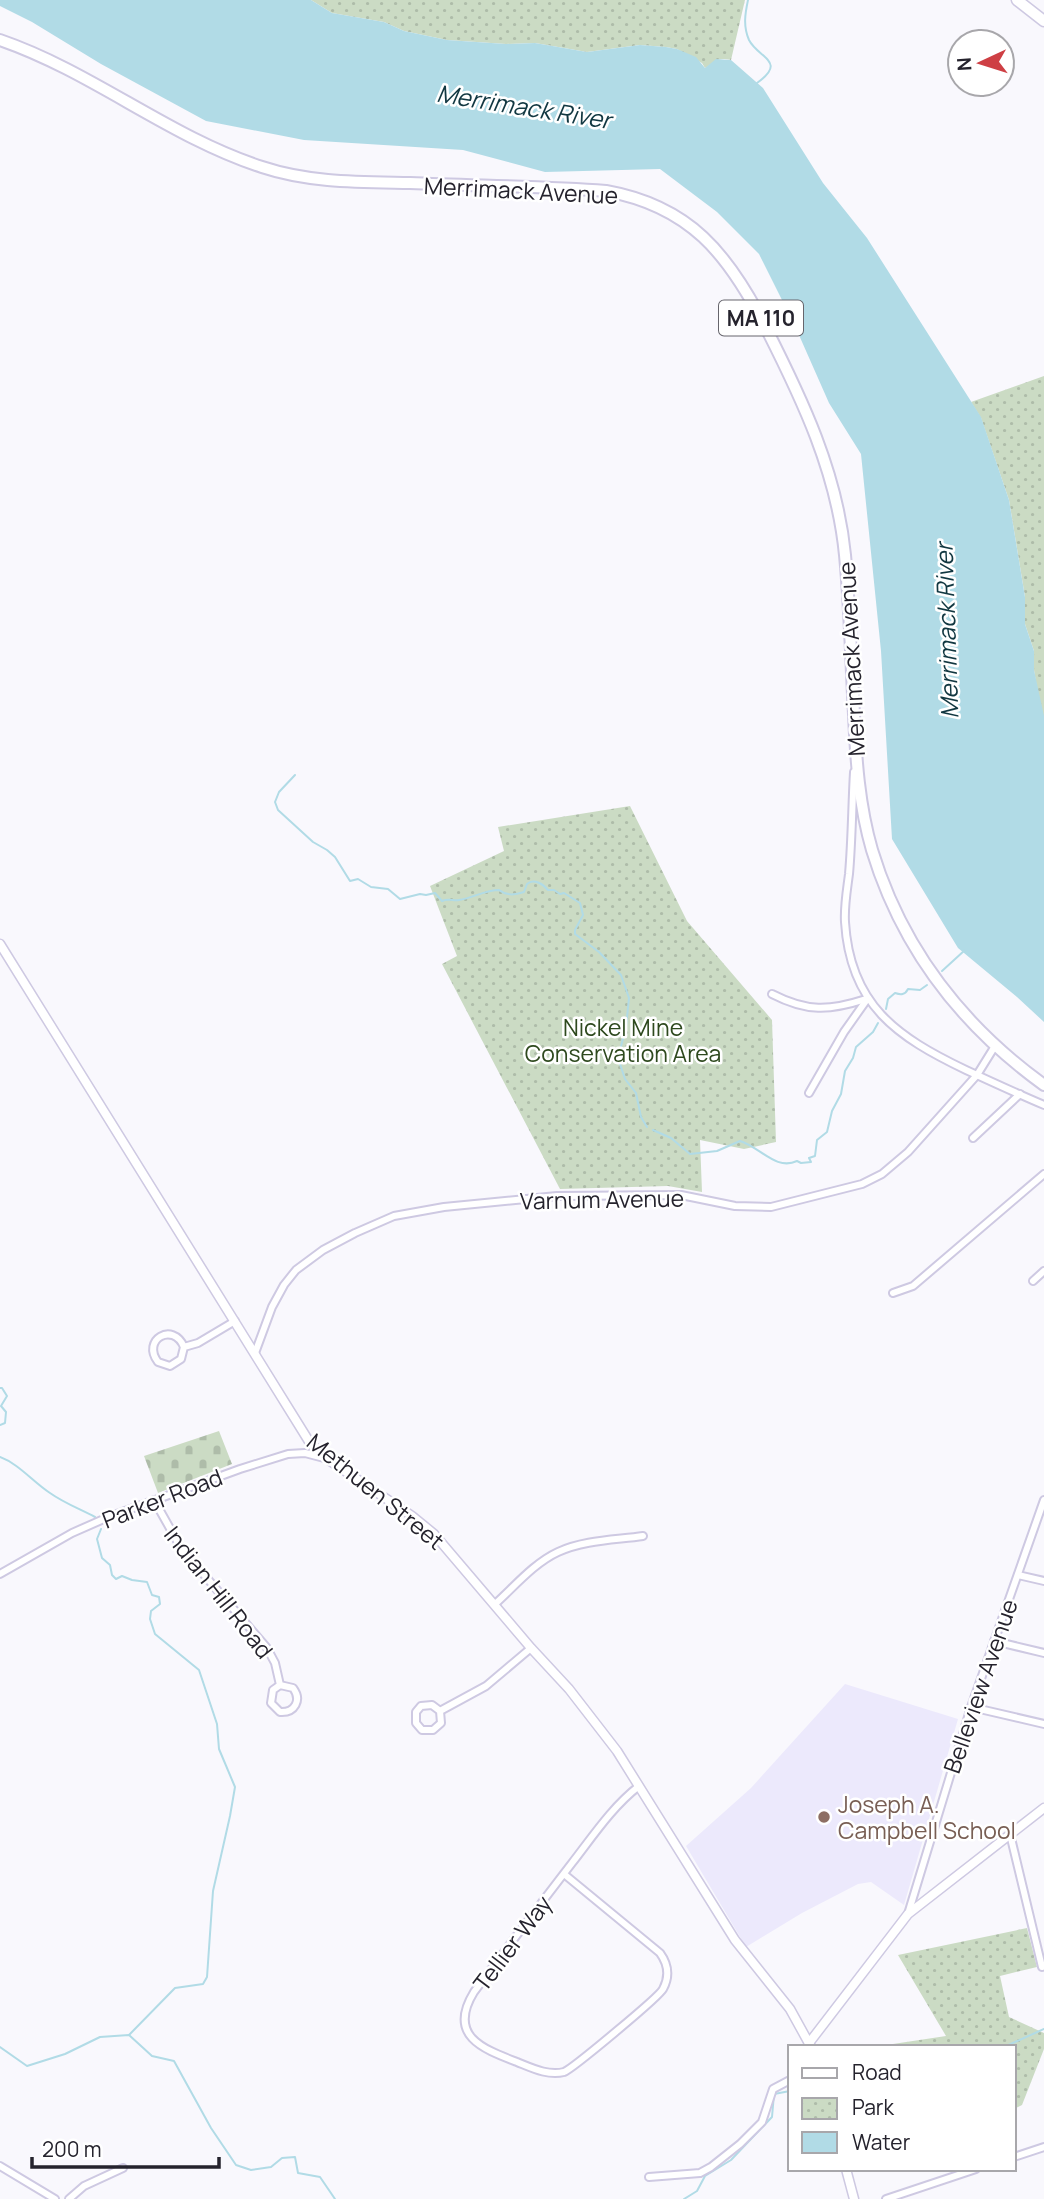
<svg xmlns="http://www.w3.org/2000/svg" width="1044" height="2199" font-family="Manrope,sans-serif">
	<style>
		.built { fill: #ece9fc }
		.cemetery { fill: url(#cemetery-stones) }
		.park { fill: url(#park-dots) }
		.water { fill: #b1dbe6 }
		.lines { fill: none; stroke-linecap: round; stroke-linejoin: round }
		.stream { stroke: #b1dbe6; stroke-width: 2 }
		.minor-casing { stroke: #cec9e2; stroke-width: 10 }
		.tertiary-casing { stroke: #cec9e2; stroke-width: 11 }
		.secondary-casing { stroke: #cec9e2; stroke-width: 13 }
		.primary-casing { stroke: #cec9e2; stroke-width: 14 }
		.minor { stroke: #fff; stroke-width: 6 }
		.tertiary { stroke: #fff; stroke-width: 8 }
		.secondary { stroke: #fff; stroke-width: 10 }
		.primary { stroke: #fff; stroke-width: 10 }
		.education-dot { fill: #8d6e63; stroke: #fff; stroke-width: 2.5 }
		.labels { text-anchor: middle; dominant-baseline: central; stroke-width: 5; stroke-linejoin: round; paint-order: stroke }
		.shield { fill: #fff; stroke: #66656c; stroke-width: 2 }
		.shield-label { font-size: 21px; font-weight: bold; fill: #25232d }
		.street-label { font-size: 23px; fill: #25232d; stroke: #fff }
		.park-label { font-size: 23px; fill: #2e491e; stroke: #fff }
		.education-label { font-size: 23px; fill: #785e54; stroke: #fff; text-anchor: start }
		.water-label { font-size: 24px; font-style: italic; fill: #113741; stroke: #fff }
	</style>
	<defs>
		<pattern id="cemetery-stones" width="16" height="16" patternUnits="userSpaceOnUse" patternTransform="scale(1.75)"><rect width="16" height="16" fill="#cbdbc4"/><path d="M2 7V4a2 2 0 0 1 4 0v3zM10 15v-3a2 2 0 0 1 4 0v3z" fill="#aebca9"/></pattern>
		<pattern id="park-dots" width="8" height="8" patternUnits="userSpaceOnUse" patternTransform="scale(1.75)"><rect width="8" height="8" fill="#cbdbc4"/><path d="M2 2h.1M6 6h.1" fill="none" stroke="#aebca9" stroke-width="1.8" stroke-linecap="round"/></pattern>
	</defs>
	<rect width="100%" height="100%" fill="#f9f8fd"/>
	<!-- built -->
	<path class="built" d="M845,1684l113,35 -54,186 -33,-23 -13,2 -56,29 -56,34 -60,-101 65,-58z"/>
	<!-- cemetery -->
	<path class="cemetery" d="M219,1431l13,33 -74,29 -14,-37z"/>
	<!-- park -->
	<g class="park">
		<path d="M311,0h434l-14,60c-17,-3 -14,2 -26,8l-3,-5 -25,-14 -11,-2 -26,-2 -53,7 -52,-9 -29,1 -59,-4 -43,-9 -20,-9 -52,-9z"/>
		<path d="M1044,376v356l-10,-62v-19l-9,-27v-27l-16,-97 -28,-82 -10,-16z"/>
		<path d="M630,806l57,115 85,99 4,122 -32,7 -44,-9 2,52 -34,-6 -108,3 -118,-225 15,-8 -27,-70 74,-35 -6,-24z"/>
		<path d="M1027,1928l10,39 -37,9 9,41 35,16v16l-22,56 -8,4v-62h-141l73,-11 -48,-81z"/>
	</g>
	<!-- water -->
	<path class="water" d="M0,0h311l21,13 52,9 20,9 43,9 59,4 29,-1 52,9 53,-7 26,2 11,2 19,8 9,11 11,-9 15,1 32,28 60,95 44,55 114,179 28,83 16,97v27l9,27v19l10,46v306l-27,-25 -59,-49 -66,-109 -11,-188 -20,-197 -32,-51 -34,-77 -36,-72 -42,-42 -57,-43 -115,3 -82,-22 -159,-10 -98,-19 -105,-57 -69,-42 -32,-16z"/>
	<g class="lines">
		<!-- stream -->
		<g class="stream">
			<path d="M748,0c-3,14 -5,26 1,40 9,18 39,21 8,43"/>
			<path d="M295,775l-16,17 -4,10 3,8 35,32 14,8 8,7 15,24 8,-2 13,8 17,2 12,10 20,-5 6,1 9,-2 7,8c7,-3 11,0 17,-1 14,-2 26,-10 40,-10 8,6 16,5 25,2l3,-8c7,-6 16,0 21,6h6l6,4 4,-1 16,10 3,12 -8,15v4l24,18 22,23 8,23 -3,29 -8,31 7,21 11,14 5,24 6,10"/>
			<path d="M942,971l23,-21"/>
			<path d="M886,1009l2,-10 7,-6c6,2 10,2 13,-4l12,1 7,-5"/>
			<path d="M653,1130l18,8 19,16 27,-3 23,-10c20,6 36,30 57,20l4,2 10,-1 -2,-4 6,-2 2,-16 10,-8 5,-21 9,-17 4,-23 8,-13 3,-11 17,-15 5,-9"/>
			<path d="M0,1388h2l5,8 -6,10 5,6 -1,11 -5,2"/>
			<path d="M0,1457c19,7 32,24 50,36 14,10 30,16 45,24"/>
			<path d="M101,1529l-4,10 5,19 8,7 2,10 4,4 6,-3 10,4 15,2 5,13 7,2 1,7 -9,7 -1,8 5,15 44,36 18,54 2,25 16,38 -5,29 -17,75 -6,86 -4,7 -28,4 -46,47"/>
			<path d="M0,2047l27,19 38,-12 35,-17 29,-2 23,21 22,5 37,67 25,37 15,5 20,-3 11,-9 13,-1 3,16 22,4 15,22"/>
			<path d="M1004,2047l40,-18"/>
			<path d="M684,2199l13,-8 8,-15 26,-16 41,-43 2,-23 16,-3"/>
		</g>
		<defs>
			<g id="minor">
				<path d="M854,772c-2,34 -2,68 -5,102 -2,16 -5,32 -4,48 5,83 52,115 121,148 26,12 52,24 78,35"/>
				<path d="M772,994c35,18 57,17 94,5"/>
				<path d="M809,1093l35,-61 24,-34"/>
				<path d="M973,1138l47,-44"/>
				<path d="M1033,1281l11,-10"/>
				<path d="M893,1293l20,-7 131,-112"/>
				<path d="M184,1347l-3,12 -11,7 -12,-4c-17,-22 15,-41 26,-15l14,-4 37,-22"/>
				<path d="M255,1353l17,-46 12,-22 12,-15 27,-20 32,-17 39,-17 50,-9 113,-11 124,-1 54,11 36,1 91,-23 20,-10 26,-22 69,-77 18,-29"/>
				<path d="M154,1500l27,48 86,100 8,15 5,22 -7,5 -2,13 9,9c15,1 22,-12 13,-24l-13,-3"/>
				<path d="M0,1574l72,-41 34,-15 134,-49 48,-15 17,-1 19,5"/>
				<path d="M1018,1575l26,6"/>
				<path d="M495,1604c19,-17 39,-41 63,-52 26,-12 57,-12 85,-16"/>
				<path d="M994,1641l50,12"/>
				<path d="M971,1707l73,17"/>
				<path d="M440,1711l1,12 -8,7h-11l-6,-7v-11l5,-6 11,-1 8,6 46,-25 45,-38"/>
				<path d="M1010,1834l32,133"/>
				<path d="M564,1874l96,79c8,11 10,23 3,36 -4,8 -91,80 -99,83 -16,4 -32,-4 -47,-10 -34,-13 -70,-26 -43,-70 32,-43 65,-86 98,-129 21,-27 40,-56 67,-77"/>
				<path d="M908,1914l63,-207 73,-207"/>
				<path d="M1014,2157l30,-10"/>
				<path d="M0,2166l55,33"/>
				<path d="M649,2177l51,-4 11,-6 29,-23 22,-22 11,-33 17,-9"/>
				<path d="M69,2199l15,-13 39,-18"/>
				<path d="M886,2199l90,-30"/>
			</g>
			<g id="tertiary">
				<path d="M0,944l310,499 20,18 82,55 22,18 97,114 38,41 48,62 118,189 55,69 21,38"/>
				<path d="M809,2043l99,-129 136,-106"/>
				<path d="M846,2169l8,30"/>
			</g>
			<path id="secondary" d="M1017,0l27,21"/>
			<path id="primary" d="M0,40c93,32 169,97 262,127 48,16 99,15 148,16 65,3 131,3 196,8 84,15 122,63 159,135 37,73 72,146 80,229 5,52 6,106 9,159 2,46 5,91 18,136 30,99 89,175 172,235"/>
		</defs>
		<!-- minor casing -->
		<use href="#minor" class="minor-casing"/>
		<!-- tertiary casing -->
		<use href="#tertiary" class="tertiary-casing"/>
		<!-- secondary casing -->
		<use href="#secondary" class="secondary-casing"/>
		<!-- primary casing -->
		<use href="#primary" class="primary-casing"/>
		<!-- minor -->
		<use href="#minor" class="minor"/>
		<!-- tertiary -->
		<use href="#tertiary" class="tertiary"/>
		<!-- secondary -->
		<use href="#secondary" class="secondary"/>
		<!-- primary -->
		<use href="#primary" class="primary"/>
	</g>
	<!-- markers -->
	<circle class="education-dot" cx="824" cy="1817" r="7"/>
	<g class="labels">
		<!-- shield labels -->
		<rect class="shield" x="719" y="300.5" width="84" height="35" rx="5"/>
		<g class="shield-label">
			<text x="761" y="318">MA 110</text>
		</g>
		<!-- street labels -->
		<g class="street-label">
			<text transform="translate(521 190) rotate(3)">Merrimack Avenue</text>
			<text transform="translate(851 659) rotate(-93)">Merrimack Avenue</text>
			<text transform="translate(602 1199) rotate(-1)">Varnum Avenue</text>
			<text transform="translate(376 1491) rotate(39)">Methuen Street</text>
			<text transform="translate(162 1498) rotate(-21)">Parker Road</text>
			<text transform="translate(219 1592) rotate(52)">Indian Hill Road</text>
			<text transform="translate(980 1686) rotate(-71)">Belleview Avenue</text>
			<text transform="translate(512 1943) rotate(-53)">Tellier Way</text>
		</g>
		<!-- park labels -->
		<g class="park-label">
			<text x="623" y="1027">Nickel Mine<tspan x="623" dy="26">Conservation Area</tspan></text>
		</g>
		<!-- education labels -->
		<g class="education-label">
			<text x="838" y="1804">Joseph A.<tspan x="838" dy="26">Campbell School</tspan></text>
		</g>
		<!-- water labels -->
		<g class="water-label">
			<text transform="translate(524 106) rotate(9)">Merrimack River</text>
			<text transform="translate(946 631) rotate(-92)">Merrimack River</text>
		</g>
	</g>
	<!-- legend -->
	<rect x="788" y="2045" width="228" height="126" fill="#ffffff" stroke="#a8a7ab" stroke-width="2"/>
	<rect x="802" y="2068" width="35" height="10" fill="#ffffff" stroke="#a8a7ab" stroke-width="2"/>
	<text x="852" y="2080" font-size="21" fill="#25232d">Road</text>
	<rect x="802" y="2098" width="35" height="21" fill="url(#park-dots)" stroke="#a8a7ab" stroke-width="2"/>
	<text x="852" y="2115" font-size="21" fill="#25232d">Park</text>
	<rect x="802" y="2132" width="35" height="21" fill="#b1dbe6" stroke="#a8a7ab" stroke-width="2"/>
	<text x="852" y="2150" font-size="21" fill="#25232d">Water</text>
	<!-- north arrow -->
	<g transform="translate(981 63) rotate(266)"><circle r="33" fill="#ffffff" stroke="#a8a7ab" stroke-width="2"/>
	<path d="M0-5L12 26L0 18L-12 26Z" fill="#ce3f44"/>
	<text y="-10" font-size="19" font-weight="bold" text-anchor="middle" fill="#25232d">N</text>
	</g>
	<!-- scale -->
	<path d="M32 2157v10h187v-10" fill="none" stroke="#25232d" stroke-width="3.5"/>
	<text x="42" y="2157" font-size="21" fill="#25232d" stroke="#ffffff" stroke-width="5" paint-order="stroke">200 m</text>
</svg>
